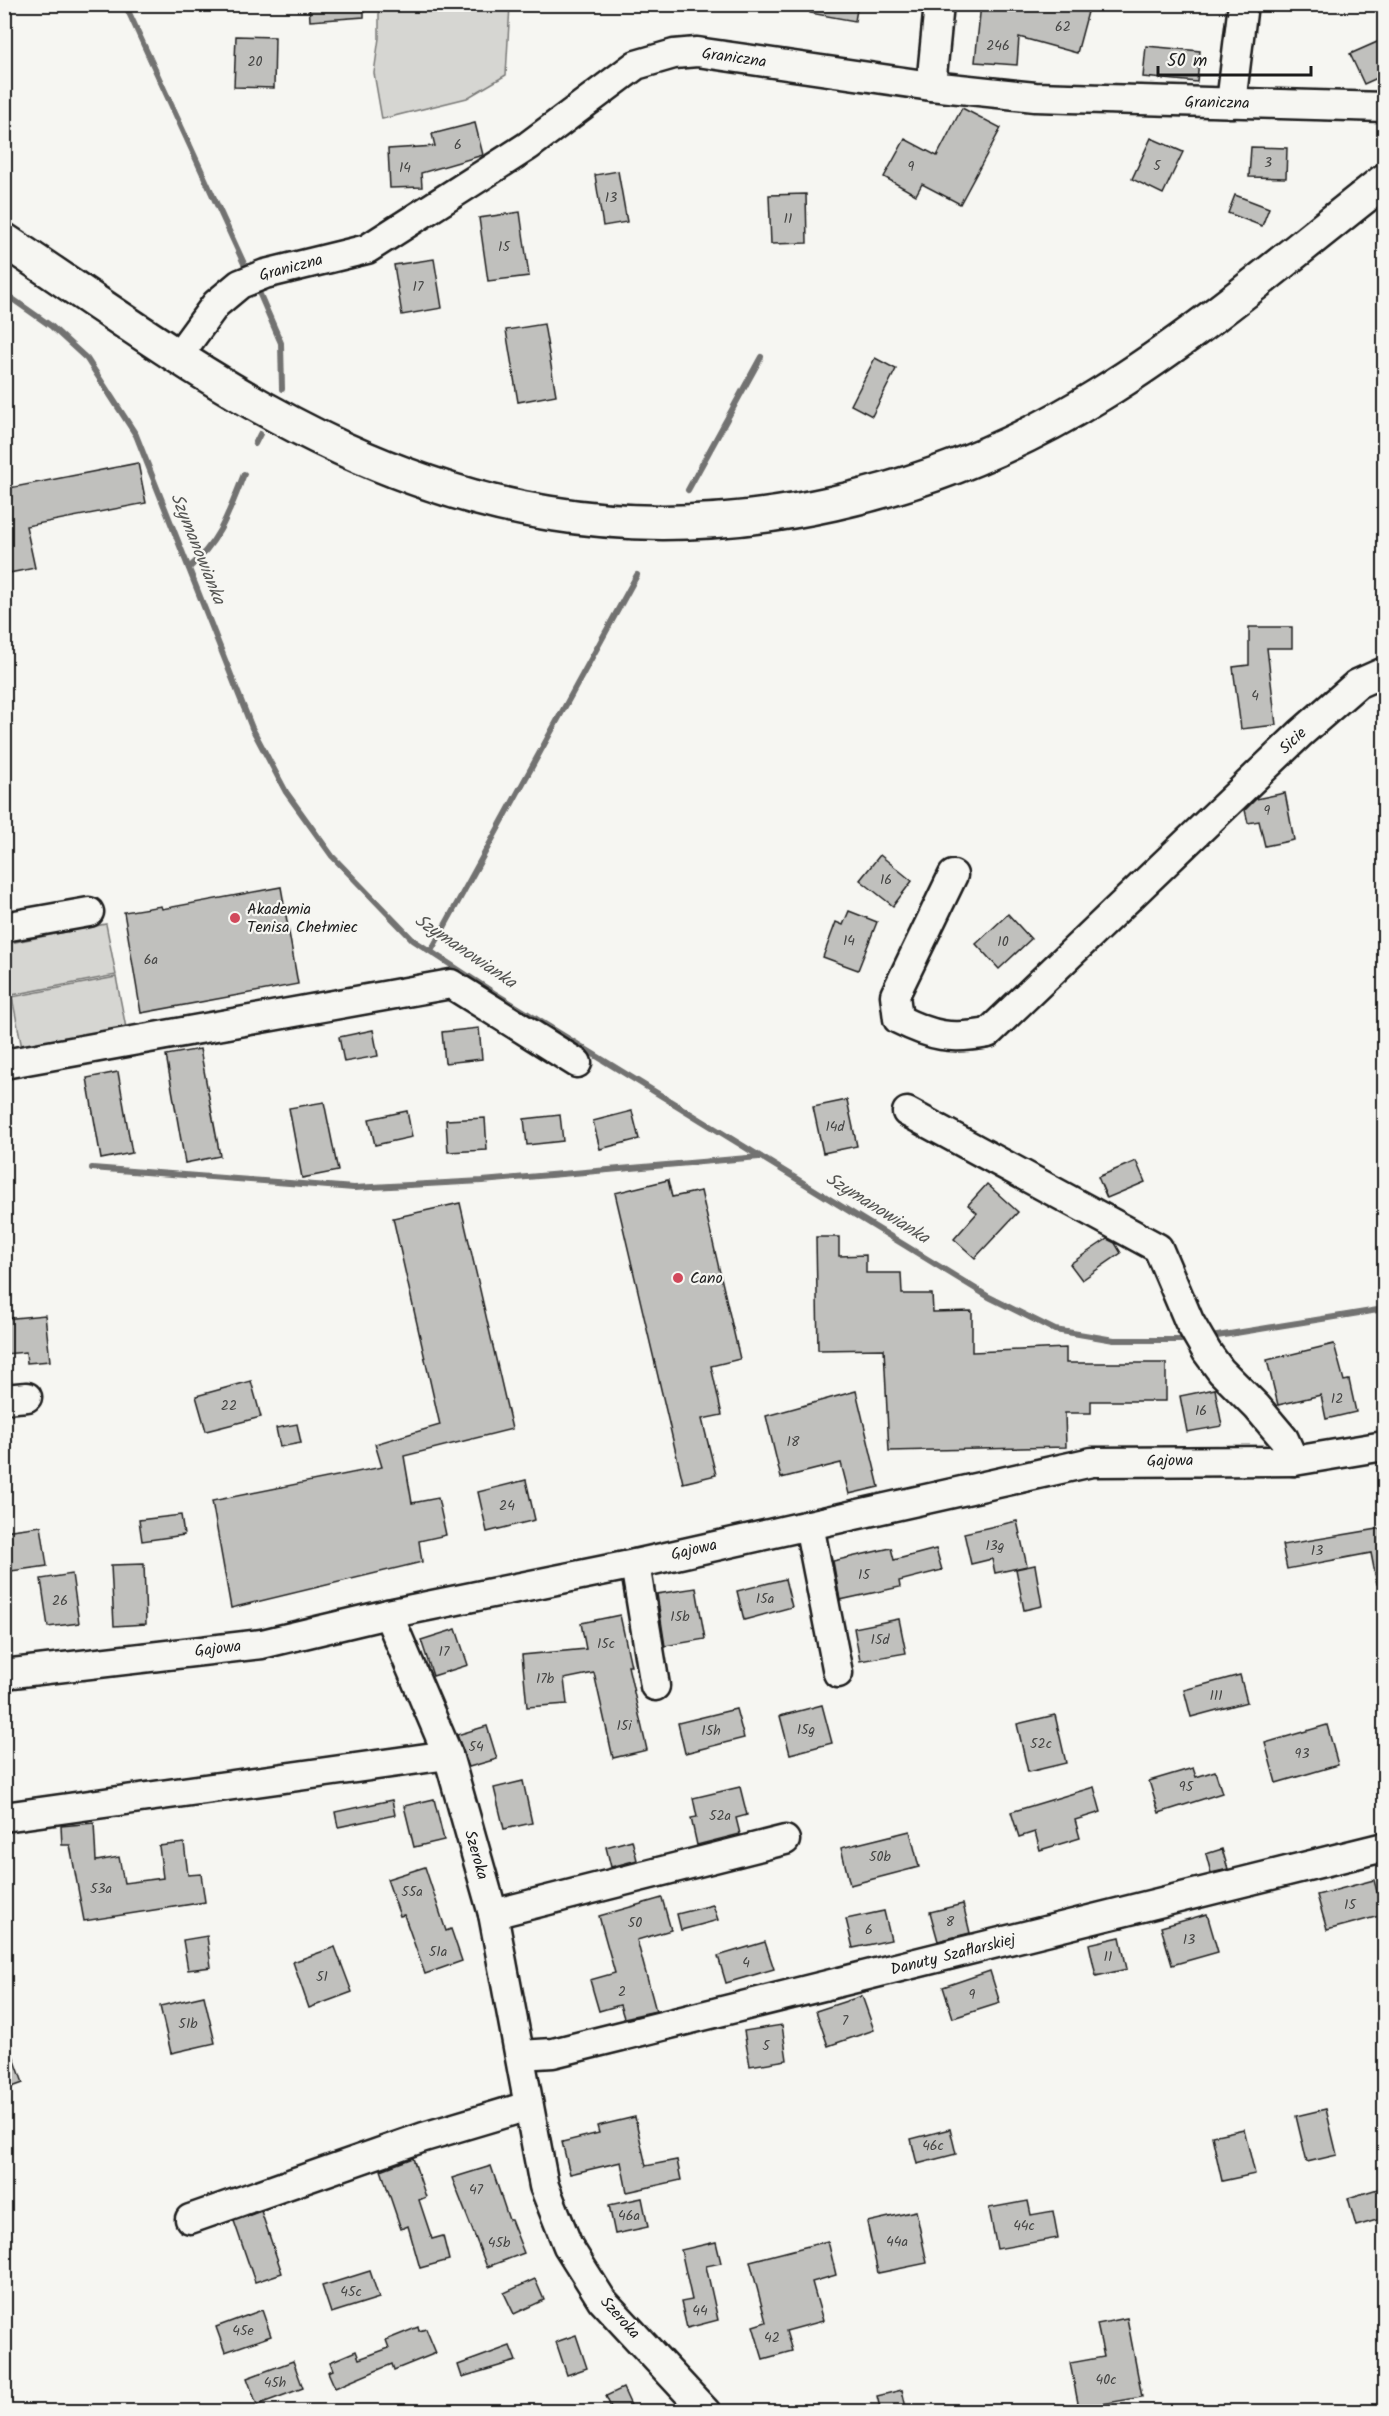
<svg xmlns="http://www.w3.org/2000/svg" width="1389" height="2416" font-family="Kalam,sans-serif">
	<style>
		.green { fill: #d6d6d2; stroke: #797977; stroke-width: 1.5 }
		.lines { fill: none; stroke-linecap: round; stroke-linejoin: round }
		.stream { stroke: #727271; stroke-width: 6 }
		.building { fill: #c0c0bd; stroke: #1c1c1c; stroke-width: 1.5 }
		.minor-casing { stroke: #1c1c1c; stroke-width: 33 }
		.major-casing { stroke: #1c1c1c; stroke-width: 38 }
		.minor { stroke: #f6f6f2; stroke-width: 28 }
		.major { stroke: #f6f6f2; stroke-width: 33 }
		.poi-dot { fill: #d1495b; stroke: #f6f6f2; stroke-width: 2 }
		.labels { text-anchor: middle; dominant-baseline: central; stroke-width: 4.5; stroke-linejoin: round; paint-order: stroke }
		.number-label { font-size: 14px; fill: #454544 }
		.street-label { font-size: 16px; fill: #1c1c1c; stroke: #f6f6f2 }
		.poi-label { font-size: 16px; fill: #1c1c1c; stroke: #f6f6f2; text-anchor: start }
		.water-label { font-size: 18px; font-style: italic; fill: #565654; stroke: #f6f6f2 }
	</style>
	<rect width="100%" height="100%" fill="#f6f6f2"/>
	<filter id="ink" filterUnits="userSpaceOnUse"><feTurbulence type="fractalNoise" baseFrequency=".0167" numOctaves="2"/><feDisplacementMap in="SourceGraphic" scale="12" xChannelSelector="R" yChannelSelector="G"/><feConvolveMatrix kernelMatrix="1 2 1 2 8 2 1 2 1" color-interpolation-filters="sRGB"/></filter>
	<g filter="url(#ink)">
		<!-- green -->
		<g class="green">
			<path d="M379,5h131l-4,70 -39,23 -85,21 -8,-46 5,-35z"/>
			<path d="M106,924l10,51 -104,20 -7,-51z"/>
			<path d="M116,977l10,51 -104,20 -10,-51z"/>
		</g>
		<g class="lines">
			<!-- stream -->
			<g class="stream">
				<path d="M125,4l121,264"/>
				<path d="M258,290l23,53 1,46"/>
				<path d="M4,293l47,33 36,33 49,76 116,293 34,64 46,64 81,84 81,53 495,304 66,33 59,10h67"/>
				<path d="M255,444l5,-10"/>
				<path d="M688,490l73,-133"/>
				<path d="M189,568c31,-27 40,-56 55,-94"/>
				<path d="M431,951l206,-376"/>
				<path d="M92,1168l262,20 128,-7 277,-24"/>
				<path d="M1211,1337l173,-28"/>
			</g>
		</g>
		<!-- building -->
		<g class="building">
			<path d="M309,4h55v13l-54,4z"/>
			<path d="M811,4h47l-3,17 -45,-8z"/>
			<path d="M981,4h79l28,8 -11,41 -58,-16 -2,28 -42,-3z"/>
			<path d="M236,36l39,1 -1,51 -40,-1z"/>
			<path d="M1384,39v36l-20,9 -14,-30z"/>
			<path d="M1146,46l54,5 -3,31 -54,-5z"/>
			<path d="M962,108l39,20 -41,76 -38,-20 -6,11 -32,-18 21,-38 32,17z"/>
			<path d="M475,123l8,32 -62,18 1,14 -32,1 -2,-39 47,-3 -3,-12z"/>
			<path d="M1151,138l32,14 -20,42 -31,-15z"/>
			<path d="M1251,147l36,1 -1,30 -37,-1z"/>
			<path d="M618,171l9,51 -24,4 -8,-51z"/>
			<path d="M806,194l1,49 -36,1 -2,-49z"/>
			<path d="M1235,195l34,13 -7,18 -34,-13z"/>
			<path d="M520,212l9,64 -41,5 -9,-63z"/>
			<path d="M434,259l8,49 -40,7 -8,-50z"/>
			<path d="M544,324l12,71 -38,7 -12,-72z"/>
			<path d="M875,358l21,11 -24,47 -21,-11z"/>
			<path d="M138,463l8,40 -120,23 9,42 -31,6v-85z"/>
			<path d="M1249,627h43v21h-25l9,77 -35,4 -8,-62 16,-2z"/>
			<path d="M1285,793l9,47 -29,6 -6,-25 -11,2 -3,-13 11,-11z"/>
			<path d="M880,855l32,26 -19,25 -33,-26z"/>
			<path d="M281,887l17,97 -157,29 -17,-101 37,-6 1,3z"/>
			<path d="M849,911l28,11 -19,48 -35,-13 13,-35 7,3z"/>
			<path d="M1008,914l23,25 -32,30 -23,-25z"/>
			<path d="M479,1028l3,31 -37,4 -3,-31z"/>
			<path d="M373,1030l5,26 -34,6 -5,-25z"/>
			<path d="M200,1049l20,107 -35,7 -19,-108z"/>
			<path d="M118,1072l14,81 -31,6 -14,-81z"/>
			<path d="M847,1100l10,46 -34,7 -10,-46z"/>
			<path d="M324,1102l14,69 -36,7 -13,-70z"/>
			<path d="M407,1111l5,26 -37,8 -6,-26z"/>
			<path d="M632,1111l7,28 -39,10 -7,-28z"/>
			<path d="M560,1115l3,26 -36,4 -3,-26z"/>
			<path d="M485,1118l2,32 -39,2 -2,-32z"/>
			<path d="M1136,1161l9,21 -38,16 -9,-21z"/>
			<path d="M668,1180l4,17 29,-6 39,168 -29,7 11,49 -20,4 14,56 -33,8 -68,-290z"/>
			<path d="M987,1184l31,28 -43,46 -21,-19 23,-26 -9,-8z"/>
			<path d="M460,1203l52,226 -108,27 8,47 26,-5 8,37 -27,6 3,21 -191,46 -19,-107 170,-34 -7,-23 65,-19 -47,-207z"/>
			<path d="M816,1237h23v19l27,-1v18h35l1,21h30l1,18 39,-1v41l94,-4v15h100v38h-75v12h-26l1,34 -177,4 -5,-102 -66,1z"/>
			<path d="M1107,1239l8,4 6,10 -39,27 -12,-16z"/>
			<path d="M45,1315l5,46 -23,2 -1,-11 -22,2v-35z"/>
			<path d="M1334,1344l10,37 5,-1 7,32 -30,7 -5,-24 -43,10 -11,-45z"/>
			<path d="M251,1381l10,36 -55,14 -10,-35z"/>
			<path d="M1215,1389l7,37 -35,6 -7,-36z"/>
			<path d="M856,1391l23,96 -30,7 -8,-31 -60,15 -15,-62z"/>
			<path d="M297,1424l4,19 -21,4 -4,-19z"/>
			<path d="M526,1480l9,40 -48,12 -9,-40z"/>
			<path d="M181,1515l3,20 -42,6 -3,-21z"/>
			<path d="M1017,1521l10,45 -32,7 -3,-14 -21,5 -7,-31z"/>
			<path d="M41,1526l6,40 -43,6v-41z"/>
			<path d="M1384,1528v56h-7l-6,-31 -84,16 -5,-24z"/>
			<path d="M891,1548l3,12 42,-11 6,21 -43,11 1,6 -60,13 -7,-39z"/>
			<path d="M144,1564l2,60 -32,2 -3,-61z"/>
			<path d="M1035,1565l7,41 -18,4 -8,-41z"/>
			<path d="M72,1574l7,49 -31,4 -7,-48z"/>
			<path d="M785,1579l7,28 -48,13 -7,-29z"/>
			<path d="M696,1588l9,51 -40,7 -8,-52z"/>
			<path d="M620,1615l11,51h-3l19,84 -34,8 -19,-85 -30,6 3,25 -40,3 -5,-52 64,-6 -5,-26z"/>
			<path d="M899,1619l7,34 -46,8 -6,-33z"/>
			<path d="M456,1629l12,36 -35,11 -12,-36z"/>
			<path d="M1240,1675l7,27 -56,15 -7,-27z"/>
			<path d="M822,1705l10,38 -42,11 -10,-38z"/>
			<path d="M736,1709l8,29 -59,15 -7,-30z"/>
			<path d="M1055,1715l11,48 -38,9 -11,-48z"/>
			<path d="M1327,1725l11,40 -62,18 -11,-40z"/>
			<path d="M487,1726l10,33 -28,8 -12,-32z"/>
			<path d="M1193,1768l3,9 19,-6 7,22 -63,20 -10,-32z"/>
			<path d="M523,1781l9,42 -28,6 -10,-41z"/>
			<path d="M740,1787l7,28 -11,3 4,16 -43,11 -6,-27 6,-1 -4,-19z"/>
			<path d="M1094,1787l7,25 -26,8 5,18 -40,12 -5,-18 -16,5 -8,-25z"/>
			<path d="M434,1799l10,41 -30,7 -10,-41z"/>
			<path d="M392,1800l3,15 -57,12 -3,-15z"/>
			<path d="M94,1823l2,38 23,-4 5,26 39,-5 -4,-32 25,-3 4,32 13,-1 4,28 -121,19 -14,-76h-8l-1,-19z"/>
			<path d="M910,1831l9,36 -69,18 -9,-37z"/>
			<path d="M632,1840l5,20 -26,7 -5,-20z"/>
			<path d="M1222,1849l6,20 -17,4 -5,-19z"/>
			<path d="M425,1867l21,64 5,-2 11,32 -37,13 -21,-59 -4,1 -13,-37z"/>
			<path d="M1374,1880l9,35 -56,15 -10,-35z"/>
			<path d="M662,1898l9,32 -34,10 19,71 -32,7 -4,-13 -21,6 -9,-31 25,-7 -16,-57z"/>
			<path d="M963,1904l7,29 -32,8 -8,-29z"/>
			<path d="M713,1905l5,15 -37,10 -4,-16z"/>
			<path d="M884,1911l7,29 -38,8 -7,-29z"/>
			<path d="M1207,1914l11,38 -46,13 -11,-38z"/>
			<path d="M207,1936l4,31 -23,3 -5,-30z"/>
			<path d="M1120,1937l7,32 -31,7 -7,-32z"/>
			<path d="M765,1942l9,27 -48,14 -8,-27z"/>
			<path d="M335,1947l17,45 -43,16 -16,-46z"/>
			<path d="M990,1971l10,32 -47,15 -10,-31z"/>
			<path d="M204,1996l11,47 -44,10 -11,-47z"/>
			<path d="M862,1996l12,34 -46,16 -12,-35z"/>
			<path d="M782,2025l5,35 -37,6 -6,-35z"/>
			<path d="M4,2038h3l16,45 -19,7z"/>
			<path d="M1326,2109l11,46 -30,7 -11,-46z"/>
			<path d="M635,2117l11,49 31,-6 4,20 -54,12 -6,-30 -51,12 -8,-32 37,-9 -2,-7z"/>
			<path d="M950,2129l6,25 -39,10 -6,-25z"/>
			<path d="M1244,2129l11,45 -33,7 -10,-45z"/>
			<path d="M413,2158l13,39 -7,3 13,39 11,-3 6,24 -29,8 -12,-42 -7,3 -20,-59z"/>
			<path d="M491,2166l18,54h2l13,33 -37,14 -35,-89z"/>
			<path d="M1384,2187v31l-28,8 -8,-28z"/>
			<path d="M642,2198l6,29 -33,7 -6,-29z"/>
			<path d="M1028,2201l3,14 22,-4 5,27 -61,11 -8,-41z"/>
			<path d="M261,2211l21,62 -27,9 -21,-61z"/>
			<path d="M916,2211l11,52 -49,10 -11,-51z"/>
			<path d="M828,2241l8,34 -24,7 11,39 -37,10 6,20 -29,8 -10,-33 13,-4 -16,-61z"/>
			<path d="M716,2242l5,21 -15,3 12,54 -31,8 -6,-26 11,-2 -11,-50z"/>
			<path d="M370,2271l9,27 -48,15 -9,-27z"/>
			<path d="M535,2279l9,21 -30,14 -10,-21z"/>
			<path d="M262,2310l9,26 -46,16 -9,-25z"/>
			<path d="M1127,2318l15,79 -63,11 -9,-45 34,-6 -7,-33z"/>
			<path d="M418,2327l1,4 7,-2 10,24 -42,17 -2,-6 -57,24 -7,-16 5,-2 -3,-8 26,-11 3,8 30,-11 -3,-8z"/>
			<path d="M576,2335l11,33 -20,7 -11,-33z"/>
			<path d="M510,2346l6,15 -54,16 -4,-12z"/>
			<path d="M293,2361l10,27 -46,17 -10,-27z"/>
			<path d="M623,2388l11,24h-21l-7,-16z"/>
			<path d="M902,2390l5,22h-26l-4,-16z"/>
		</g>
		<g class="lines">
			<defs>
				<g id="minor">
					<path d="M931,86l8,-82"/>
					<path d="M1231,103l12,-99"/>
					<path d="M178,356l38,-52 24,-20 25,-10 102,-25 161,-103 108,-81 38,-11 23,-2 234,34 104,11 349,10"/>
					<path d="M953,875l-58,120 3,24c34,17 52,21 90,14l313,-300 56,-49 27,-12"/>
					<path d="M4,927l85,-15"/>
					<path d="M4,1064l447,-80 126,79"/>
					<path d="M907,1112l251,136 31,73 18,31 14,19 36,36 27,32 10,22"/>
					<path d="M4,1399l23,-2"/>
					<path d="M809,1525l29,148"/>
					<path d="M635,1564l20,122"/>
					<path d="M388,1614l60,141 45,159 51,272 24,60 34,54 104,112"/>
					<path d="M4,1674l258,-30 126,-30 247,-50 457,-102 202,-1 90,-15"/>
					<path d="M4,1817l444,-62"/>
					<path d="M493,1914l292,-74"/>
					<path d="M520,2055l33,-2 831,-206"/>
					<path d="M190,2219l234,-82 104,-31"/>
				</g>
				<path id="major" d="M4,240c110,73 217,153 337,208 66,30 136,54 207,65 186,31 391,-18 551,-118 101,-62 192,-141 285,-214"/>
			</defs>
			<!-- minor casing -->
			<use href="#minor" class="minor-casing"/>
			<!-- major casing -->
			<use href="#major" class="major-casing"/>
			<!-- minor -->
			<use href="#minor" class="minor"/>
			<!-- major -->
			<use href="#major" class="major"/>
		</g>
	</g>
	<!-- markers -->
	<g class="poi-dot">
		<circle cx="235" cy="918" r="6"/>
		<circle cx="678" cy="1278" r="6"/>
	</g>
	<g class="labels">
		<!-- number labels -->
		<g class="number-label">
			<text x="1063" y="27">62</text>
			<text x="998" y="46">246</text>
			<text x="255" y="62">20</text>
			<text x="458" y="145">6</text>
			<text x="1268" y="163">3</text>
			<text x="1157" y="166">5</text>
			<text x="911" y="167">9</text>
			<text x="405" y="168">14</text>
			<text x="611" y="198">13</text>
			<text x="788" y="219">11</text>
			<text x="504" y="247">15</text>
			<text x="418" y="287">17</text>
			<text x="1255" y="696">4</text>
			<text x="1267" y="811">9</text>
			<text x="886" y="880">16</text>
			<text x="849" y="941">14</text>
			<text x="1003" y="942">10</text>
			<text x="151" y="960">6a</text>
			<text x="835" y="1127">14d</text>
			<text x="1337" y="1399">12</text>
			<text x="229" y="1406">22</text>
			<text x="1201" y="1411">16</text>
			<text x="793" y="1442">18</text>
			<text x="507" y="1506">24</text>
			<text x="995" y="1546">13g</text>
			<text x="1317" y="1551">13</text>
			<text x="864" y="1575">15</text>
			<text x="765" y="1599">15a</text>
			<text x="60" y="1601">26</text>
			<text x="680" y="1617">15b</text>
			<text x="880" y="1640">15d</text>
			<text x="606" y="1644">15c</text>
			<text x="444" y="1652">17</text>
			<text x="545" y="1679">17b</text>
			<text x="1216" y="1696">111</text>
			<text x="624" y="1726">15i</text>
			<text x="806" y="1730">15g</text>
			<text x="711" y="1731">15h</text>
			<text x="1041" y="1744">52c</text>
			<text x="476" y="1747">54</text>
			<text x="1302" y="1754">93</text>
			<text x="1186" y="1787">95</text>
			<text x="720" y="1816">52a</text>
			<text x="880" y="1857">50b</text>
			<text x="101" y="1889">53a</text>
			<text x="412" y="1892">55a</text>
			<text x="1350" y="1905">15</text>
			<text x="950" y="1922">8</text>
			<text x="635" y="1923">50</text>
			<text x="869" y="1930">6</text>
			<text x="1189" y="1940">13</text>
			<text x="438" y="1952">51a</text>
			<text x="1108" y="1957">11</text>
			<text x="746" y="1963">4</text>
			<text x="322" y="1977">51</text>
			<text x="622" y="1992">2</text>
			<text x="972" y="1995">9</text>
			<text x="845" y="2021">7</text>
			<text x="188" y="2024">51b</text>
			<text x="766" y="2046">5</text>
			<text x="933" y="2146">46c</text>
			<text x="476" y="2190">47</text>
			<text x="629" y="2216">46a</text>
			<text x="1024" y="2226">44c</text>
			<text x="897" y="2242">44a</text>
			<text x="499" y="2243">45b</text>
			<text x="351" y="2292">45c</text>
			<text x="700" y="2311">44</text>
			<text x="243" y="2331">45e</text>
			<text x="772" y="2338">42</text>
			<text x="1106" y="2380">40c</text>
			<text x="275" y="2383">45h</text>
		</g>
		<!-- street labels -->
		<g class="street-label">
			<text transform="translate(734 58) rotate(8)">Graniczna</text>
			<text transform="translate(1217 103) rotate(1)">Graniczna</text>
			<text transform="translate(291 268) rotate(-15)">Graniczna</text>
			<text transform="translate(1293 741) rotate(-44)">Sicie</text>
			<text transform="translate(1170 1461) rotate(-1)">Gajowa</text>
			<text transform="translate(694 1550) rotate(-13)">Gajowa</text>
			<text transform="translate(218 1649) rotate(-7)">Gajowa</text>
			<text transform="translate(476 1855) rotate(74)">Szeroka</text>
			<text transform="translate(953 1955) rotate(-14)">Danuty Szaflarskiej</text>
			<text transform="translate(620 2318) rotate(48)">Szeroka</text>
		</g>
		<!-- poi labels -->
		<g class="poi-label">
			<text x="247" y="909">Akademia<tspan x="247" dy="18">Tenisa Chełmiec</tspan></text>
			<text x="690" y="1278">Cano</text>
		</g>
		<!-- water labels -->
		<g class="water-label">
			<text transform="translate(197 549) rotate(68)">Szymanowianka</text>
			<text transform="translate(465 952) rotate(34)">Szymanowianka</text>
			<text transform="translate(877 1209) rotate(32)">Szymanowianka</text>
		</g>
	</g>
	<!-- margin -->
	<rect width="1389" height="2416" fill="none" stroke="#f6f6f2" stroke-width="24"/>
	<rect x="12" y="12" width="1365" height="2392" fill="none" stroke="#1c1c1c" stroke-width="2" filter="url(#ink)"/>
	<!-- scale -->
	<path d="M1158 66v9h153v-9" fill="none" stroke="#1c1c1c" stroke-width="3"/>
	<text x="1167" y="66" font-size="18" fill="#1c1c1c" stroke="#f6f6f2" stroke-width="4.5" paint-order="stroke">50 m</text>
</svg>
